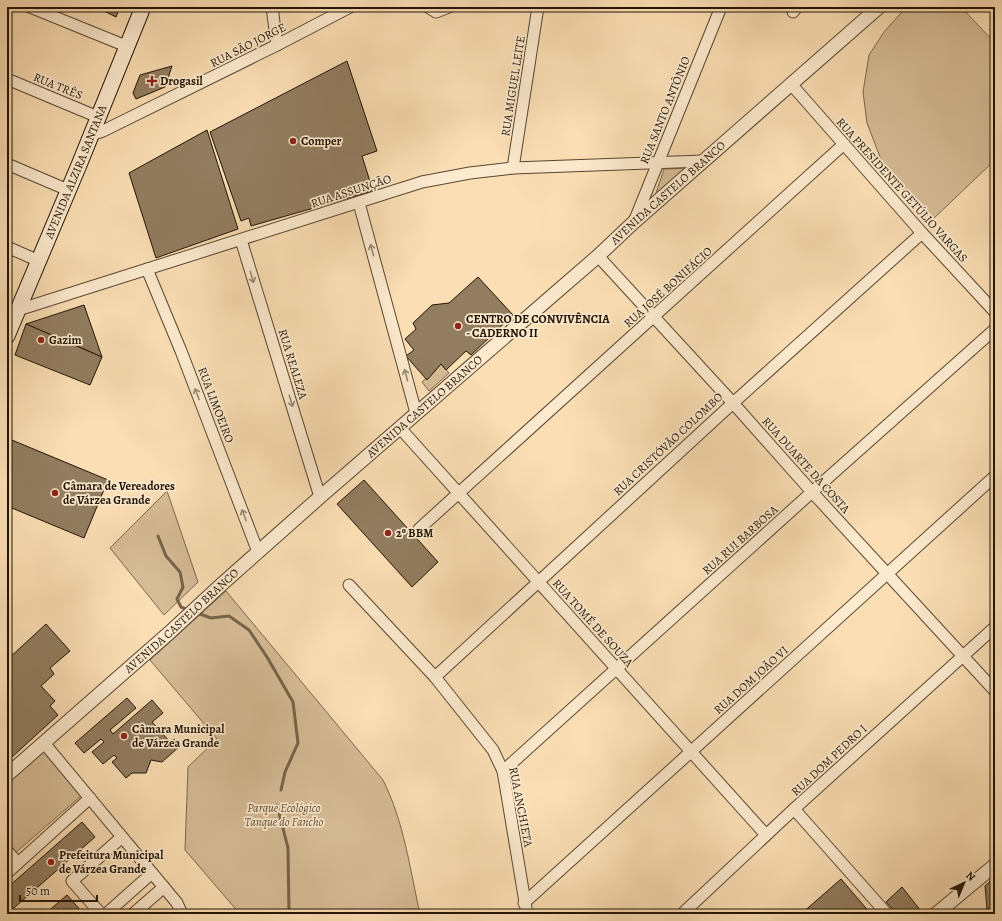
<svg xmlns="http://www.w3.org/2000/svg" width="1002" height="921" font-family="Alegreya,serif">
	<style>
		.green { fill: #d6bc96; stroke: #7c684d }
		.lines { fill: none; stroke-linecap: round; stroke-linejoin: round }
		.stream { stroke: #77644a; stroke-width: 3 }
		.building { fill: #927d60; stroke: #211404 }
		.minor-casing { stroke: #584630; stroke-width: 13 }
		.tertiary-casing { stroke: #584630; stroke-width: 15 }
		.secondary-casing { stroke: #211404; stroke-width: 17 }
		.minor { stroke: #fceace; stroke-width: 11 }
		.tertiary { stroke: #fceace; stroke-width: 13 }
		.secondary { stroke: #fceace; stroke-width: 15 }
		.oneway { stroke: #998a73 }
		.poi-dot { fill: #8f2418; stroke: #fceace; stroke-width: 1.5 }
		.labels { text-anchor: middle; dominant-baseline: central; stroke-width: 3.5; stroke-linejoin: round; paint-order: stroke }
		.street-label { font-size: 12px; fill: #211404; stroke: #fceace }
		.poi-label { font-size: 12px; font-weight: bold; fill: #211404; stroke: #fceace; text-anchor: start }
		.park-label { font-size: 12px; font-style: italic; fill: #604f37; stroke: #fceace }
	</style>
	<rect width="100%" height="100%" fill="#fbdeb4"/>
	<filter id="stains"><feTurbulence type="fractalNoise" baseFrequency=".005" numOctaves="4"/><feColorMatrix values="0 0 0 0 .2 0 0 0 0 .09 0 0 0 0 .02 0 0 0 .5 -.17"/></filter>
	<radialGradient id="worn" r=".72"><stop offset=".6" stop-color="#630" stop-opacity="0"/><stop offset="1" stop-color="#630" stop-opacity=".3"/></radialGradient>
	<!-- green -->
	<g class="green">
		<path d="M908,7h53l34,36v117l-63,60 -47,-50 -18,-47 -4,-31 6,-37 15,-23 16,-18z"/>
		<path d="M689,168l-35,31 10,-30z"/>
		<path d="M441,364l8,9 -20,18 -7,-9z"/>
		<path d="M167,491l31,91 -34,33 -54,-67z"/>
		<path d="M226,591l157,189c21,42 27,89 37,134h-180l-55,-64 3,-83 29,-28 -67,-79z"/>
		<path d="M43,750l38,46 -67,58 -7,-9v-64z"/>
	</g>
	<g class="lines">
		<!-- stream -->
		<g class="stream">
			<path d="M158,536l8,20 14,16 3,15 -6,12 4,8 7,3"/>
			<path d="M197,613l14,5 18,-2 20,14 18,27 26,45 5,41 -13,29 -4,18"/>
			<path d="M277,805l11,43 1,66"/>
		</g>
	</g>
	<!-- building -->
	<g class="building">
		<path d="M106,7h14l-4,10 -12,-6z"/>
		<path d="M347,61l30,90 -15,5 11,35 -122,35 -2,-8 -8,3 -31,-89z"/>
		<path d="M172,66l-7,21 -29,12 -3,-6 7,-18z"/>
		<path d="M207,130l31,99 -82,29 -27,-85z"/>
		<path d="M478,277l35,38 -42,40 -5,-4 -20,19 -5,-6 -14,16 -21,-24 8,-6 -9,-11 11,-10 -3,-6 19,-18 17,-2z"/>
		<path d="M84,305l18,52 -76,-33z"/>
		<path d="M26,324l76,33 -12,28 -75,-30z"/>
		<path d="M7,438l101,42 -24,58 -77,-32z"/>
		<path d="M364,480l74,82 -26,25 -75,-83z"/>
		<path d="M46,624l24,27 -20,17 4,6 -13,12 14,15 -5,5 8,9 -47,43 -4,-5v-93z"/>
		<path d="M127,698l9,10 -26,22 3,4 39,-34 11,13 -11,9 18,20 4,-3 6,7 -18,16 -11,-2 -5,13h-14l-6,5 -14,-16 5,-4 -3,-3 -11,9 -11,-12 12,-10 -3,-3 -17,14 -9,-10z"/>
		<path d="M82,822l13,15 -88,77v-26z"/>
		<path d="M995,877v32h-8l-2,-23z"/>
		<path d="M841,879l30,35h-70z"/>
		<path d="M902,887l19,24 -4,3h-20l-11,-12z"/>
		<path d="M67,895l16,18 -38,1z"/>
		<path d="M987,909h8v5h-7z"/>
	</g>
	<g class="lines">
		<defs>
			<g id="minor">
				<path d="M30,7l96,39"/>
				<path d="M272,7l5,38"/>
				<path d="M428,7l8,5 13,-5"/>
				<path d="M793,12l4,-5"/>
				<path d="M7,79l91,38"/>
				<path d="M791,84l131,149 73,79"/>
				<path d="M91,135l12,-4 174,-86 73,-38"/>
				<path d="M7,164l61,26"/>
				<path d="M513,168l25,-161"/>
				<path d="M359,203l57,210"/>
				<path d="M634,222l87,-215"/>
				<path d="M241,240l79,257"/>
				<path d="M7,247l32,14"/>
				<path d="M598,256l135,147 79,89 183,199"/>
				<path d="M147,269l34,82 77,201"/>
				<path d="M18,310l404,-128 48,-9 43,-5 190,-7"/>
				<path d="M400,428l366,407"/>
				<path d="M419,529l425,-385"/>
				<path d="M349,585l86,92 58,73 10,21 24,143"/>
				<path d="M435,677l298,-274 189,-170"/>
				<path d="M44,743l133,160 5,11"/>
				<path d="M503,771l309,-279 183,-163"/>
				<path d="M794,809l93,105"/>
				<path d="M7,851l11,12"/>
				<path d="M7,873l83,-75"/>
				<path d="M524,903l471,-427"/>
				<path d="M101,914l-29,-33 50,-44"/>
				<path d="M106,914l46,-41"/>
				<path d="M133,914l31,-27"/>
				<path d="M682,914l112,-105 201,-182"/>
			</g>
			<g id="tertiary">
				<path id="s1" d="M7,775l162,-142 53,-49 98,-87 278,-241 36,-34 245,-215"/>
				<path d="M936,914l59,-49"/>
			</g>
			<g id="secondary">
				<path id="s2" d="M7,336l72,-171 64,-158"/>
			</g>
		</defs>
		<!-- minor casing -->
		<use href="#minor" class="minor-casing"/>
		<!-- tertiary casing -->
		<use href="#tertiary" class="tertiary-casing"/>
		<!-- secondary casing -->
		<use href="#secondary" class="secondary-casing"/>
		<!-- minor -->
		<use href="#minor" class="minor"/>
		<!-- tertiary -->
		<use href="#tertiary" class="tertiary"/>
		<!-- secondary -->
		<use href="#secondary" class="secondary"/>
	</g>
	<!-- one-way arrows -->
	<defs><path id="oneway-shaft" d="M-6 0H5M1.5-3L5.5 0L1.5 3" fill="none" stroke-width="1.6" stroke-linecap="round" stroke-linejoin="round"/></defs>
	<g class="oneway">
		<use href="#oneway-shaft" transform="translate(372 250) rotate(-105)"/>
		<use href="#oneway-shaft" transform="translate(252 277) rotate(73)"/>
		<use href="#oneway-shaft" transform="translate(406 375) rotate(-105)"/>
		<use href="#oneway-shaft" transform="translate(197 394) rotate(-111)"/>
		<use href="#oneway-shaft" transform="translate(291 401) rotate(73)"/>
		<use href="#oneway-shaft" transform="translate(244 515) rotate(-111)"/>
	</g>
	<!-- markers -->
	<g class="poi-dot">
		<path d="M150 75h4v4h4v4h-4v4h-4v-4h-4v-4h4z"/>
		<circle cx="293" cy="141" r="4"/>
		<circle cx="458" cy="326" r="4"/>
		<circle cx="41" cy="340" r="4"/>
		<circle cx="55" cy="493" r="4"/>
		<circle cx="388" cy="533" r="4"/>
		<circle cx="124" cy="736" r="4"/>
		<circle cx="51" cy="862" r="4"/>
	</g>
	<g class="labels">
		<!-- street labels -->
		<g class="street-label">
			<text transform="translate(248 45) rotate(-27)">RUA SÃO JORGE</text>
			<text transform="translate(58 86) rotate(22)">RUA TRÊS</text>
			<text transform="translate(513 86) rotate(-81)">RUA MIGUEL LEITE</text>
			<text transform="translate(665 110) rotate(-68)">RUA SANTO ANTÔNIO</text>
			<text stroke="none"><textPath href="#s2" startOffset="178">AVENIDA ALZIRA SANTANA</textPath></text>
			<text transform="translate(902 190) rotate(48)">RUA PRESIDENTE GETÚLIO VARGAS</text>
			<text transform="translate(351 191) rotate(-18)">RUA ASSUNÇÃO</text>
			<text stroke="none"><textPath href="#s1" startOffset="881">AVENIDA CASTELO BRANCO</textPath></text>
			<text transform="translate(668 287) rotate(-42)">RUA JOSÉ BONIFÁCIO</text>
			<text transform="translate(293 364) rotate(73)">RUA REALEZA</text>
			<text transform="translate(216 405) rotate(69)">RUA LIMOEIRO</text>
			<text stroke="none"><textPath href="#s1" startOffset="557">AVENIDA CASTELO BRANCO</textPath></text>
			<text transform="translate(668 444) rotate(-43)">RUA CRISTÓVÃO COLOMBO</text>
			<text transform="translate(806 465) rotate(48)">RUA DUARTE DA COSTA</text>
			<text transform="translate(740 540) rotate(-42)">RUA RUI BARBOSA</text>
			<text stroke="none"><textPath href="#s1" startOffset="233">AVENIDA CASTELO BRANCO</textPath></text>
			<text transform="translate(593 623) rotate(48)">RUA TOMÉ DE SOUZA</text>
			<text transform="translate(751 680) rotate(-42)">RUA DOM JOÃO VI</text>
			<text transform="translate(829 760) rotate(-43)">RUA DOM PEDRO I</text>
			<text transform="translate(521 807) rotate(79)">RUA ANCHIETA</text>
		</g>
		<!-- poi labels -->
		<g class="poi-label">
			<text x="160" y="81">Drogasil</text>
			<text x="301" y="141">Comper</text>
			<text x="466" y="319">CENTRO DE CONVIVÊNCIA<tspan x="466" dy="14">- CADERNO II</tspan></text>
			<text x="49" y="340">Gazim</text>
			<text x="63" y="486">Câmara de Vereadores<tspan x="63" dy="14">de Várzea Grande</tspan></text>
			<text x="396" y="533">2º BBM</text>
			<text x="132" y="729">Câmara Municipal<tspan x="132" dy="14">de Várzea Grande</tspan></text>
			<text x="59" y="855">Prefeitura Municipal<tspan x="59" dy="14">de Várzea Grande</tspan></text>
		</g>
		<!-- park labels -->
		<g class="park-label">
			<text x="284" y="808">Parque Ecológico<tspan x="284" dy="14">Tanque do Fancho</tspan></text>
		</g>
	</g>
	<!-- margin -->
	<rect width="1002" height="921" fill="none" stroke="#fbdeb4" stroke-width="24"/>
	<rect x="8" y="8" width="986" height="905" fill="none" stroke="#211404" stroke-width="2"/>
	<rect x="12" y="12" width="978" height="897" fill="none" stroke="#211404"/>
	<!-- north arrow -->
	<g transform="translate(964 883) rotate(44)" stroke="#fceace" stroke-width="3" paint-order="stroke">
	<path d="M0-3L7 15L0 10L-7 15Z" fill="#211404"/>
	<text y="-6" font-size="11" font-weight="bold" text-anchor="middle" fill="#211404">N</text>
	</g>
	<!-- scale -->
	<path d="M20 895v6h77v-6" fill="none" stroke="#211404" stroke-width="2"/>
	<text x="26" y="895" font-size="12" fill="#211404" stroke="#fceace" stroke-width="3" paint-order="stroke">50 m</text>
	<rect width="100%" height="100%" filter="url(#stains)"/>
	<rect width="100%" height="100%" fill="url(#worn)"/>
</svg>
